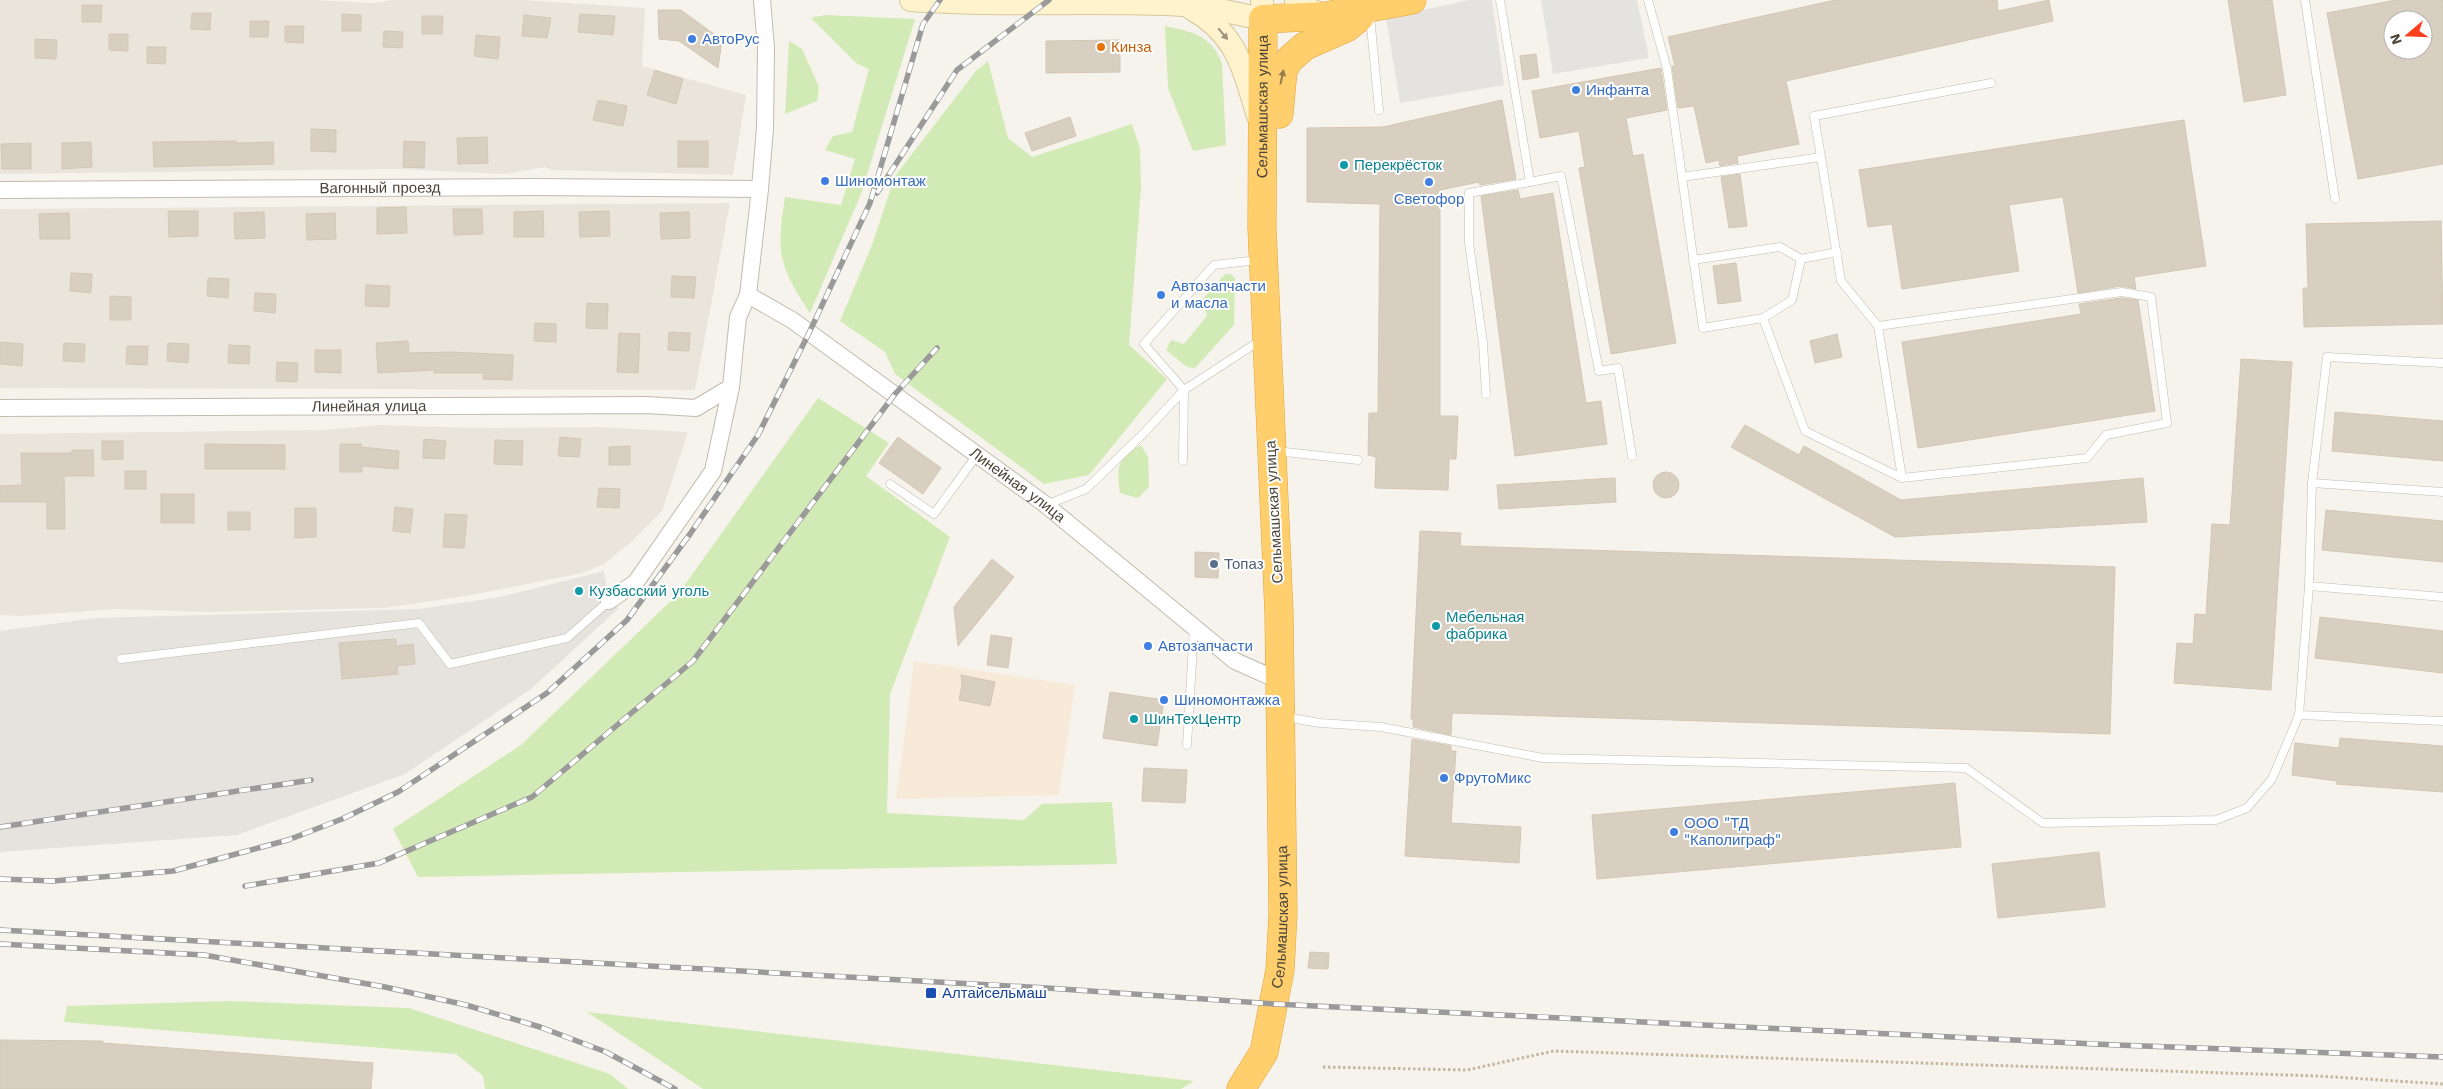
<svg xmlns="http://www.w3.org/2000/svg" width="2443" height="1089" font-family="'Work Sans',sans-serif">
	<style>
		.residential { fill: #eae5da }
		.commercial { fill: #f7ead8 }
		.industrial { fill: #e6e2dd }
		.green { fill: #d2eab5 }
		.parking { fill: #e5e3e0 }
		.building { fill: #d8cfc1; stroke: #d3c7b4; fill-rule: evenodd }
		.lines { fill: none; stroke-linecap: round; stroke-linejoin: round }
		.lane-casing { stroke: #c2bbae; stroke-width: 9 }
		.street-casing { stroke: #c2bbae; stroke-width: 18 }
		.secondary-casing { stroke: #d6c79b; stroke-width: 24 }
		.highway-casing { stroke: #e0a43c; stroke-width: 29 }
		.path { stroke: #c4b79f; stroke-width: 3; stroke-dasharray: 2.5 2.5; stroke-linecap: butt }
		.lane { stroke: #fff; stroke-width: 8 }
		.street { stroke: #fff; stroke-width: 16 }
		.secondary { stroke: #fff3cd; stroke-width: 22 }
		.highway { stroke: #ffcf6e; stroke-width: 28 }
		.rail-casing { stroke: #9a9a9a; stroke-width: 5.5 }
		.rail { stroke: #fff; stroke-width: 4; stroke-dasharray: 11; stroke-linecap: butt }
		.oneway { fill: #9c937c }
		.oneway2 { fill: #937c4e }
		.shop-dot { fill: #3f7fe0; stroke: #fff; stroke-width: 2 }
		.food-dot { fill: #e8710a; stroke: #fff; stroke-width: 2 }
		.culture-dot { fill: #0f9aa8; stroke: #fff; stroke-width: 2 }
		.service-dot { fill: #5c6f8a; stroke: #fff; stroke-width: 2 }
		.transit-dot { fill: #1a4fb4; stroke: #fff; stroke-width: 2 }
		.labels { text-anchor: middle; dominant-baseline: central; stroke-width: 4; stroke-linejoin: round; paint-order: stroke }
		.shop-label { font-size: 15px; fill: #366cbe; stroke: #fff; text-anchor: start }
		.food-label { font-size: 15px; fill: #c56008; stroke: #fff; text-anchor: start }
		.street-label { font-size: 15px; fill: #4b4439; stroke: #fff }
		.culture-label { font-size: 15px; fill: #0d838f; stroke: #fff; text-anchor: start }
		.service-label { font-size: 15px; fill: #4e5e75; stroke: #fff; text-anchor: start }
		.transit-label { font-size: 15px; fill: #164399; stroke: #fff; text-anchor: start }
	</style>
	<rect width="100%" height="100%" fill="#f6f3ec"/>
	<!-- residential -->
	<g class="residential">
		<path d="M0,0h310l65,3 17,-3h130l123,8 -3,58 104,29 -13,80 -181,-5 -7,-3 -40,7 -108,-5 -397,5z"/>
		<path d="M730,203l-35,187 -695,-2v-179z"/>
		<path d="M379,425l97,3 122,-1 90,5 -26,79 -31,31 -27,22 -22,9 -116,23 -82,12 -173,4 -97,-3 -93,7 -21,-1v-181l325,-4z"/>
	</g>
	<!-- commercial -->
	<path class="commercial" d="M914,661l161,24 -16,110 -163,4z"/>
	<!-- industrial -->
	<path class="industrial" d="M604,571l5,30 10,7 -88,81 -126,85 -168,61 -237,17v-221l95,-13 324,-9 81,-12z"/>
	<!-- green -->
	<g class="green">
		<path d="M825,15l90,4 -54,175 -51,119c-31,-47 -34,-59 -25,-116l56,8 14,-46 -30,-9 8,-14 19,-4 17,-63 -13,-6 -45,-45z"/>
		<path d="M1165,26c26,5 48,10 57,38l4,81 -33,6 -25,-63z"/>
		<path d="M789,41l13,8 17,38 -2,14 -32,13z"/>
		<path d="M988,61l20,77 24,19 100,-33 8,25 1,39 -12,157 38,34 -78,96 -45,9 -149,-110 -10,-22 -45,-31 32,-76 23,-69 81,-105z"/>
		<path d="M1225,274h5l5,4 -1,47 -39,43 -8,-1 -21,-17 5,-10 13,4 23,-28 -4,-17z"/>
		<path d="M818,398l71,45 -23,33 84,61 -60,157 -3,119 137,7 18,-16 70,-2 5,62 -699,13 -25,-48 128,-84 158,-152z"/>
		<path d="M1141,445l7,12 1,30 -11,11 -18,-5c-4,-26 -3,-35 21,-48z"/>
		<path d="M229,1001l180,7 201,66 18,15h-143l-2,-13 -27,-22 -392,-32 3,-16z"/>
		<path d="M587,1012l607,69 -13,8h-478z"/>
	</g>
	<!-- parking -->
	<g class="parking">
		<path d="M1469,0h23l12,85 -104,18 -14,-85z"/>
		<path d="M1541,0h96l12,58 -96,16z"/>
	</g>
	<!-- building -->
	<g class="building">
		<path d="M1835,0h162l1,11 51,-11 4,21 -267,60 13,63 -62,12 1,7 -18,3 -1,-6 -13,3 -12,-57 -16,2 -6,-42h3l-7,-29z"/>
		<path d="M2228,0h44l14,95 -42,7z"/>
		<path d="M2396,0h47v164l-85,15 -31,-166zM2393,20h30v30h-30z"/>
		<path d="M82,5h20l-1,17h-19z"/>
		<path d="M658,10h23l41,30 -4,28 -39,-27 -20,-2z"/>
		<path d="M192,13h19l-1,17 -19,-1z"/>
		<path d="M342,14l19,1v16h-19z"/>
		<path d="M580,14l35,2 -2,19 -35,-3z"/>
		<path d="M524,15l27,3 -4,20 -25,-2z"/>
		<path d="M422,16h21l-1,18h-20z"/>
		<path d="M250,21h19l-1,16h-18z"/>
		<path d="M285,26h19l-1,17 -18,-1z"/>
		<path d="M384,31l19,1 -1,16 -19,-1z"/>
		<path d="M109,34h19v17l-19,-1z"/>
		<path d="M476,35l24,2 -2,22 -24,-3z"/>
		<path d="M35,39l22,1 -1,19 -21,-1z"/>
		<path d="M1120,40v32l-74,1v-32z"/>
		<path d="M147,47h19l-1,17 -18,-1z"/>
		<path d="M1536,54l3,23 -16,3 -3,-24z"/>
		<path d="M1661,68l6,42 -41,8 7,38 10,-2 33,189 -65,11 -32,-186 6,-1 -6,-36 -39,7 -8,-47z"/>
		<path d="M655,70l28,9 -7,25 -29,-9z"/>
		<path d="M598,100l29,6 -4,20 -30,-6z"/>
		<path d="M1502,100l14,79 -36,6 -1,-3 -39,8v226h18l-2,43h-7l-1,31 -73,-2 1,-31 -8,-2 1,-42h9l2,-209 -73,-2v-74l76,-1z"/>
		<path d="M1070,117l6,19 -44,15 -7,-18z"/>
		<path d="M2184,120l22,146 -72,11 2,12 -15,-3 -43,7 -15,-96 -54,8 10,66 -117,18 -10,-65 -24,3 -9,-57z"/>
		<path d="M311,129l25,1v22l-25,-1z"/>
		<path d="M487,137l1,26 -30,1 -1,-26z"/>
		<path d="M236,141v2l37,-1 1,22 -120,3 -1,-25z"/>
		<path d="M404,141l21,1 -1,26 -21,-1z"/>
		<rect x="678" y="141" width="30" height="26"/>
		<path d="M91,142l1,25 -30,2v-26z"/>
		<path d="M31,143v26h-29l-1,-25z"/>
		<path d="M1740,174l7,52 -18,2 -8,-51z"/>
		<path d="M1518,190l2,9 33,-6 33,210 15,-2 6,43 -92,12 -34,-260z"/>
		<path d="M406,207l1,26 -30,1v-26z"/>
		<path d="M453,209h29l1,25 -29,1z"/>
		<path d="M168,211h30v25l-29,1z"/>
		<path d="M543,211l1,26h-30v-25z"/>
		<path d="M609,211l1,25 -30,1 -1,-25z"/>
		<path d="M264,212l1,26 -30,1 -1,-26z"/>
		<path d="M689,212l1,26 -29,1 -1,-26z"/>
		<path d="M69,213l1,26h-30l-1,-25z"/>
		<path d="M335,213l1,26 -29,1 -1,-26z"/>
		<path d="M2441,221l2,103 -139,3 -1,-39h5l-2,-64z"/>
		<path d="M1736,263l5,38 -23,3 -5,-38z"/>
		<path d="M71,273l21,1 -1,19 -21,-2z"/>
		<path d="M672,276l24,1 -2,21 -23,-1z"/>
		<path d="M208,278l21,1 -1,19 -21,-2z"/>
		<path d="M366,285l24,1 -1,21 -24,-1z"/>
		<path d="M255,293l21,1 -1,19 -21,-2z"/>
		<path d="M110,296l21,1v23h-21z"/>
		<path d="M2122,298l16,2 17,111 -237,37 -16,-106 179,-28 -2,-10z"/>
		<path d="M587,303l21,1 -1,25 -21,-1z"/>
		<path d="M535,323l21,1v18l-22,-1z"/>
		<path d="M669,332l21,1 -1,18 -21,-1z"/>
		<path d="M619,333l21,1 -2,39 -21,-1z"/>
		<path d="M1837,334l5,23 -27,6 -5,-22z"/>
		<path d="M408,341l1,12 43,-1 61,3 -1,25 -29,-1v-6h-49v-3l-56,3 -2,-30z"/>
		<path d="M0,342l23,2 -1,22 -22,-2z"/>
		<path d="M64,343l21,1 -1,18 -21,-1z"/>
		<path d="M168,343l21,1 -1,19 -21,-2z"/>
		<path d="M229,345l21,1 -1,18 -21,-1z"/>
		<path d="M127,346h21l-1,19 -21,-1z"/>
		<path d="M315,350h26v23l-26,-1z"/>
		<path d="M2241,359l51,3 -21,328 -97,-7 3,-40 16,1 2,-30 11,1 6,-91 18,1z"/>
		<path d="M277,362l21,1 -1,19 -21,-1z"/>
		<path d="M2335,412l108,9v40l-111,-10z"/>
		<path d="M1745,425l54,30 5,-9 97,54 242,-22 4,44 -252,15 -164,-90z"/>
		<path d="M560,437l21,2 -2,18 -21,-1z"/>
		<path d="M898,437l43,31 -18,26 -44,-31z"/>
		<path d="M424,439l22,2 -2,18 -21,-1z"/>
		<path d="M495,440l28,1 -1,24 -28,-1z"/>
		<path d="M102,441h21v18l-21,1z"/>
		<path d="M205,444l80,1v24h-80z"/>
		<path d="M340,444h21v3l38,4 -1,18 -36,-3v6h-22z"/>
		<path d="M630,446v19h-21v-18z"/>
		<path d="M72,450h21l1,26h-30l1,53h-18v-27h-47v-16l22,-1 -1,-32h51z"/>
		<rect x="125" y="471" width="21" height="18"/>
		<circle cx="1666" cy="485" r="13"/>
		<path d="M1615,478l1,24 -117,7 -2,-24z"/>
		<path d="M599,488l21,1 -1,19 -22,-1z"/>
		<rect x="161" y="494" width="33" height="29"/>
		<path d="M395,507l18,2 -3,24 -17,-2z"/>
		<path d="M295,508h21v29l-21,1z"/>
		<path d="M2326,510l117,11v41l-121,-12z"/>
		<rect x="228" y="512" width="22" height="18"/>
		<path d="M445,514l22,1 -3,33 -21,-1z"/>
		<path d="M1420,531l41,2 -1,13 655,21 -5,167 -658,-21 -1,22 -38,-8v-8h-2z"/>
		<path d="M1195,552l24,1 -1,25 -23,-1z"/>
		<path d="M992,559l22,18 -56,69 -4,-39z"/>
		<path d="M2320,617l123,14v42l-128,-15z"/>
		<path d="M991,635l21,3 -4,30 -21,-3z"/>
		<path d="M396,639v7l17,-2 2,20 -18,2 1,8 -56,5 -3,-36z"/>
		<path d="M961,675l34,7 -5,24 -31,-6 3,-15z"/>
		<path d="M1110,692l54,8 -7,46 -54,-8z"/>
		<path d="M2340,738l103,8v46l-107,-8 1,-3 -45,-6 3,-32 44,5z"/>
		<path d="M1412,739l39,7v5h5l-5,72 70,4 -2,36 -114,-7z"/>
		<path d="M1144,768l43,2 -2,33 -43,-2z"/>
		<path d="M1955,783l6,64 -364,32 -5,-64z"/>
		<path d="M2099,852l6,55 -107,11 -6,-54z"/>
		<path d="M1310,952l19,1 -1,16 -20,-1z"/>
		<path d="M0,1040l103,1v2l270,20 -2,26h-371z"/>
	</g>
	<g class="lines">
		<defs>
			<g id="lane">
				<path d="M1648,0l19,69 36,259 60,-10 42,113 97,47 185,-20 19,-23 61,-12 -16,-126 -29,-5 -244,34 24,152"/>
				<path d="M2305,0l30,199"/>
				<path d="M1370,16l9,94"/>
				<path d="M1821,157l-7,-41 177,-33"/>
				<path d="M1682,177l139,-20 20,124 37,45"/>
				<path d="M1530,182l31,-6 38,195 19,-3 14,88"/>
				<path d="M1693,260l87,-13 21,12 36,-7"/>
				<path d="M1763,318l29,-18 9,-41"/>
				<path d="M1486,394l-3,-51 -14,-100v-50l61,-11 -30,-182"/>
				<path d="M1276,451l82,9"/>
				<path d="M1183,461l1,-71 77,-50"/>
				<path d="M2312,483l131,9"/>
				<path d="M890,484l44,30 43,-59"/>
				<path d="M1046,505l40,-16 56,-54 42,-45 -40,-46 70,-79 44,-5"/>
				<path d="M2309,586l134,11"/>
				<path d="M121,659l298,-36 31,41 117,-26 42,-37"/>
				<path d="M2299,715l144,6"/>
				<path d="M1285,717l35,6 61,4 162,31 423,10 77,55 173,-3 31,-12 25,-29 27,-64 10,-129 3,-103 15,-126 116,6"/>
				<path d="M1187,745l7,-118"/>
			</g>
			<g id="street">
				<path id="s1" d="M0,190l534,-3 226,2"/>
				<path id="s2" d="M748,295l44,25 254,185 189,156 45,20"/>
				<path id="s3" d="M0,408l646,-3 50,3 35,-21"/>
				<path d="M609,601l27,-19 77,-111 18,-84 7,-70 10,-22 12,-106 5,-61 1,-80 -4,-48"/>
			</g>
			<g id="secondary">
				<path d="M911,0c91,7 183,0 273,5 27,2 53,9 79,14l-1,-19"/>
				<path d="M1296,0l12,9 18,7"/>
				<path d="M1192,9c46,26 51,60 66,107"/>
			</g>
			<g id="highway">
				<path d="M1279,114l4,-44 7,-11 15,-13 41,-18 14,-11"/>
				<path id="s4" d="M1241,1089l23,-37 16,-82 3,-57 -4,-300 -17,-385 1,-209 63,-3 86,-16"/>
			</g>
		</defs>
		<!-- lane casing -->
		<use href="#lane" class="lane-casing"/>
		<!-- street casing -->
		<use href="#street" class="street-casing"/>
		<!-- secondary casing -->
		<use href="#secondary" class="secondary-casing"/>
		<!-- highway casing -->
		<use href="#highway" class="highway-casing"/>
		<!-- path -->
		<path class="path" d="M1323,1067l144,3 87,-19 764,25 125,8"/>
		<!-- lane -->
		<use href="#lane" class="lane"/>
		<!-- street -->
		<use href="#street" class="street"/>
		<!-- secondary -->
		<use href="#secondary" class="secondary"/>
		<!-- highway -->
		<use href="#highway" class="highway"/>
		<defs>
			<g id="rail">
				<path d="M877,193l80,-123 92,-70"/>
				<path d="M0,827l311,-47"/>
				<path d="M0,879l53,2 120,-10 115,-31 54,-21 56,-27 149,-99 80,-73 63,-86 68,-99 51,-102 61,-130 53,-179 17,-24"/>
				<path d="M245,886l134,-23 153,-66 161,-136 202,-267 42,-46"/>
				<path d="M0,930l1047,58 227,16 842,41 327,12"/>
				<path d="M0,944l204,11 181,32 81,18 74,22 66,25 69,37"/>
			</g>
		</defs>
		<!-- rail casing -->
		<use href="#rail" class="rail-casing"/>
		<!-- rail -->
		<use href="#rail" class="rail"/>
	</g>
	<!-- one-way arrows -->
	<defs><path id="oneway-solid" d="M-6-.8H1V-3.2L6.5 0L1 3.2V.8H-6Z" transform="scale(1.25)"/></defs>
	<use class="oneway" href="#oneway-solid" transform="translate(1223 34) rotate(50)"/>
	<use class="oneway2" href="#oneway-solid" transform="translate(1282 77) rotate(-78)"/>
	<!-- markers -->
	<g class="shop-dot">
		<circle cx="692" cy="39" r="5"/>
		<circle cx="1576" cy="90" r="5"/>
		<circle cx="825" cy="181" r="5"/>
		<circle cx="1429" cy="182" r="5"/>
		<circle cx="1161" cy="295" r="5"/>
		<circle cx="1148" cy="646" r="5"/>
		<circle cx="1164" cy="700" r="5"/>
		<circle cx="1444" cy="778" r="5"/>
		<circle cx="1674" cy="832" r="5"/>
	</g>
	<circle class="food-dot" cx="1101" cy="47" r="5"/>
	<g class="culture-dot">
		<circle cx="1344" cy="165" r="5"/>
		<circle cx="579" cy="591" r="5"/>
		<circle cx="1436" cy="626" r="5"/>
		<circle cx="1134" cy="719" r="5"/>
	</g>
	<circle class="service-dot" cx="1214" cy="564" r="5"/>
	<rect class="transit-dot" x="925" y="987" width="12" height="12" rx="2.5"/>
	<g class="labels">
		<!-- shop labels -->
		<g class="shop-label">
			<text x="702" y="39">АвтоРус</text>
			<text x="1586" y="90">Инфанта</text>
			<text x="835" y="181">Шиномонтаж</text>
			<text x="1429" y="199" text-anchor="middle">Светофор</text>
			<text x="1171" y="286">Автозапчасти<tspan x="1171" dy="17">и масла</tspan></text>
			<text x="1158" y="646">Автозапчасти</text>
			<text x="1174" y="700">Шиномонтажка</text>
			<text x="1454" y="778">ФрутоМикс</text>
			<text x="1684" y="823">ООО "ТД<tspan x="1684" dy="17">"Каполиграф"</tspan></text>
		</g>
		<!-- food labels -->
		<g class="food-label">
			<text x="1111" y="47">Кинза</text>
		</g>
		<!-- street labels -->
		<g class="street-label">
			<text stroke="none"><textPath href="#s4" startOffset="991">Сельмашская улица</textPath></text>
			<text stroke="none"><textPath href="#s1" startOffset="380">Вагонный проезд</textPath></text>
			<text stroke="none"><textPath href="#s3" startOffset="369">Линейная улица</textPath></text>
			<text stroke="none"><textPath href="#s2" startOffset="330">Линейная улица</textPath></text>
			<text transform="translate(1274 512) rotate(-93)">Сельмашская улица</text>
			<text stroke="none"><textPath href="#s4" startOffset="180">Сельмашская улица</textPath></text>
		</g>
		<!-- culture labels -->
		<g class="culture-label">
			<text x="1354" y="165">Перекрёсток</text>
			<text x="589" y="591">Кузбасский уголь</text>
			<text x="1446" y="617">Мебельная<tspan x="1446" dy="17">фабрика</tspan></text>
			<text x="1144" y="719">ШинТехЦентр</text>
		</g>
		<!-- service labels -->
		<g class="service-label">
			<text x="1224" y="564">Топаз</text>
		</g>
		<!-- transit labels -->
		<g class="transit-label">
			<text x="942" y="993">Алтайсельмаш</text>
		</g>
	</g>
	<!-- north arrow -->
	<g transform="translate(2408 35) rotate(251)"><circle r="24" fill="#ffffff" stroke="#b7b4b0"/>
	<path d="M0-4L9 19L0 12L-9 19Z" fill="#fc3f1d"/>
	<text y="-8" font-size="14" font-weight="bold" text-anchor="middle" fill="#4b4439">N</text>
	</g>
</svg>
